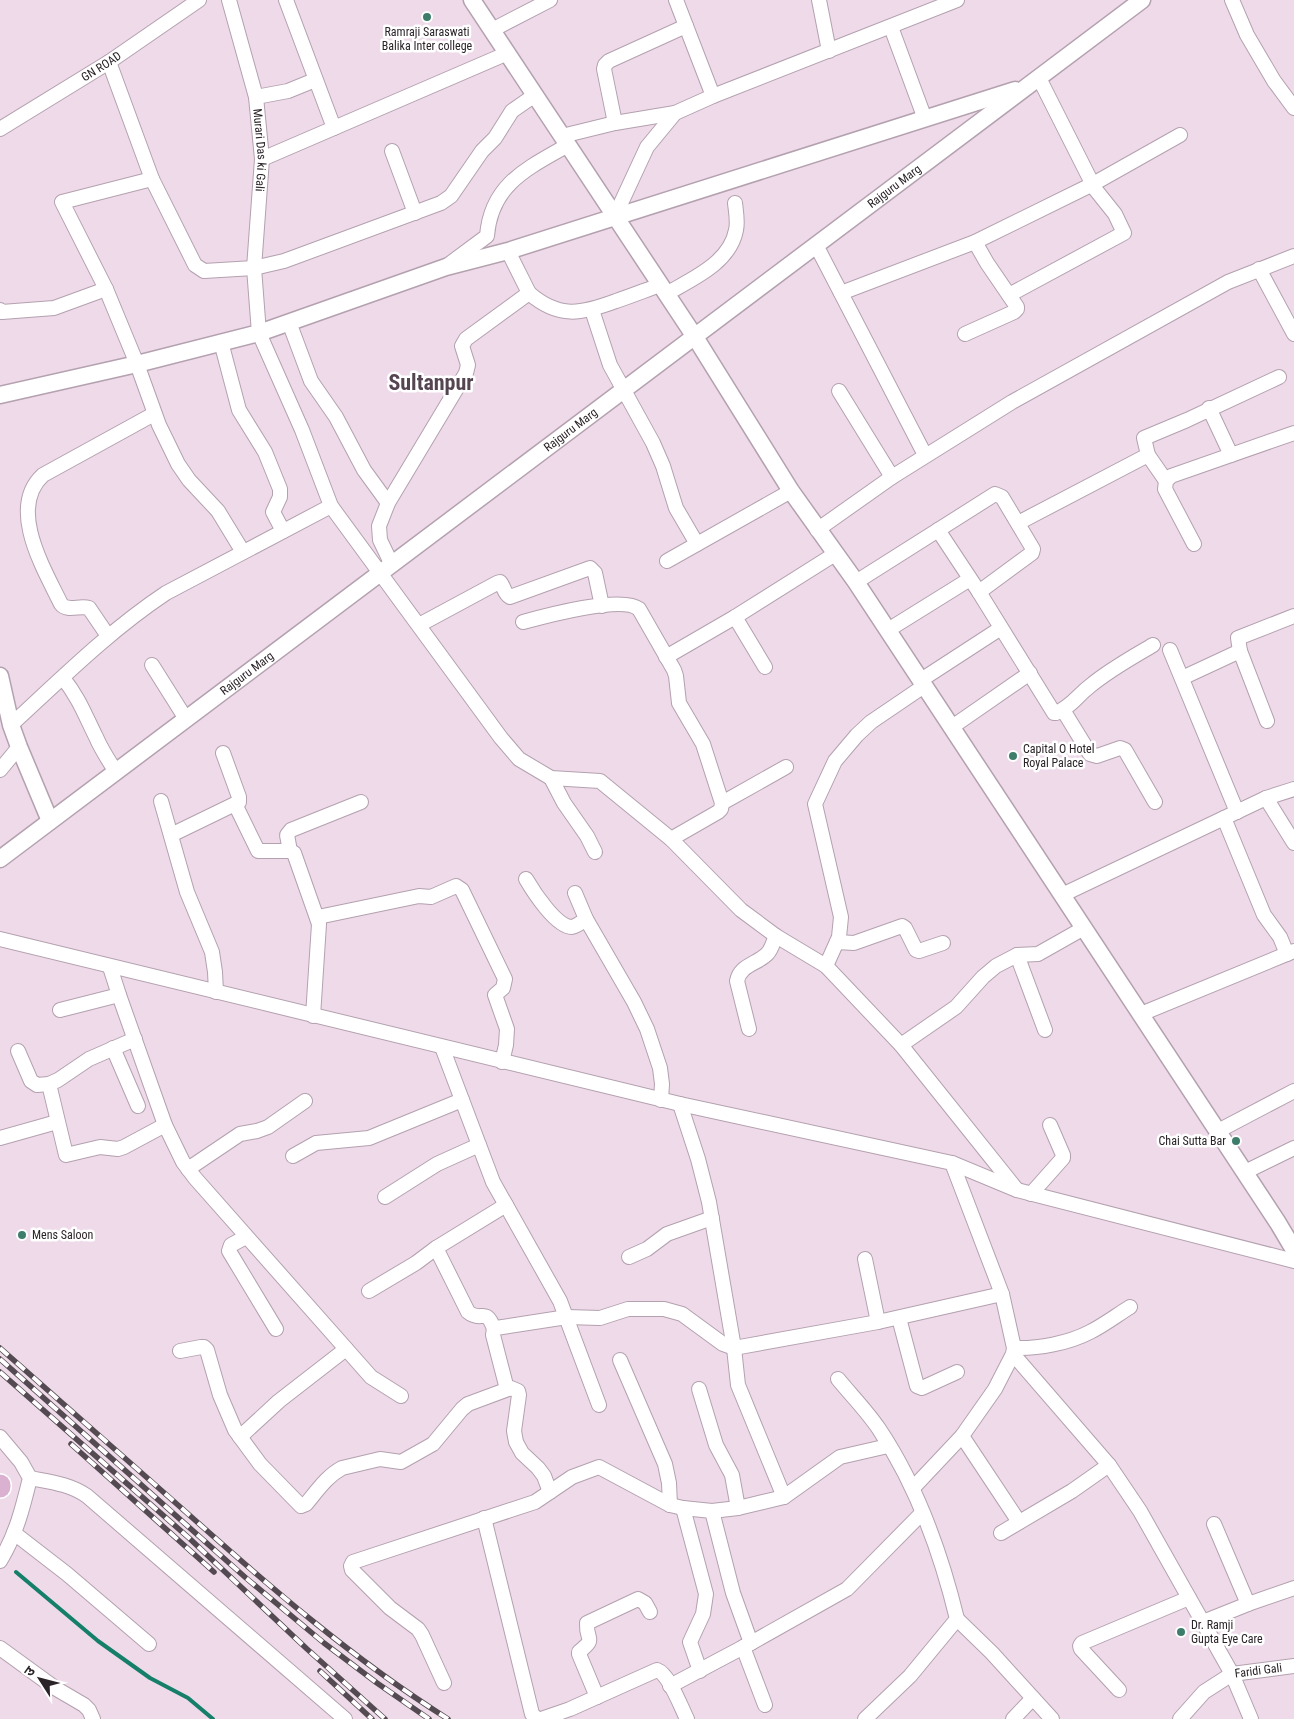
<svg xmlns="http://www.w3.org/2000/svg" width="1294" height="1719" font-family="'Roboto Condensed','Noto Sans Devanagari',sans-serif">
	<style>
		.lines { fill: none; stroke-linecap: round; stroke-linejoin: round }
		.stream { stroke: #167f6a; stroke-width: 4 }
		.minor-casing { stroke: #b4a1af; stroke-width: 16 }
		.tertiary-casing { stroke: #b4a1af; stroke-width: 19 }
		.primary-casing { stroke: #fff; stroke-width: 24 }
		.minor { stroke: #fff; stroke-width: 14 }
		.tertiary { stroke: #fff; stroke-width: 16 }
		.primary { stroke: #dbb1d2; stroke-width: 21 }
		.rail-casing { stroke: #544a51; stroke-width: 5.5 }
		.rail { stroke: #fff; stroke-width: 4; stroke-dasharray: 11; stroke-linecap: butt }
		.poi-dot { fill: #3e7d6b; stroke: #fff; stroke-width: 2 }
		.labels { text-anchor: middle; dominant-baseline: central; stroke-width: 5; stroke-linejoin: round; paint-order: stroke }
		.poi-label { font-size: 12px; fill: #2a2328; stroke: #fff; text-anchor: start }
		.street-label { font-size: 12px; fill: #2a2328; stroke: #fff }
		.town-label { font-size: 22px; font-weight: bold; fill: #554551; stroke: #fff }
	</style>
	<rect width="100%" height="100%" fill="#eedae9"/>
	<g class="lines">
		<!-- stream -->
		<path class="stream" d="M16,1572l82,69 52,37 38,20 25,21"/>
		<defs>
			<g id="minor">
				<path id="s1" d="M229,0l27,97 6,62 -8,109 5,65 43,97 29,76 170,232 18,21 32,19 49,3 71,58 70,71 35,26 50,30 75,79 116,145"/>
				<path d="M286,0l48,128"/>
				<path d="M676,0l37,96"/>
				<path d="M819,0l10,51"/>
				<path d="M1232,0l15,35 27,46 20,27"/>
				<path d="M891,27l34,92"/>
				<path d="M492,30l58,-30"/>
				<path d="M256,97l32,-6 27,-11"/>
				<path d="M615,123l-11,-54 1,-4 4,-4 77,-35"/>
				<path id="s2" d="M0,129l109,-67 90,-62"/>
				<path d="M562,136l53,-13 60,-10"/>
				<path d="M392,151l23,62"/>
				<path d="M262,159l246,-106"/>
				<path d="M152,179l43,86 9,6 50,-3 30,-7 157,-58 10,-7 31,-45 13,-13 17,-27 23,-16"/>
				<path d="M615,216l32,-69 28,-34 38,-17 244,-96"/>
				<path d="M816,245l109,210"/>
				<path d="M508,251l21,42"/>
				<path d="M448,265l39,-29c4,-52 41,-68 81,-91"/>
				<path d="M1259,269l35,65"/>
				<path d="M106,289l31,75 22,61 19,39 11,16 29,31 25,41"/>
				<path d="M841,293l134,-51 118,-58 87,-49"/>
				<path d="M666,294c26,-15 64,-31 70,-64 2,-8 0,-18 -1,-27"/>
				<path d="M1009,295l115,-62 -9,-19 -20,-25 -56,-111"/>
				<path d="M0,310l2,2 52,-4 52,-19 -44,-87 90,-23 -43,-117"/>
				<path d="M592,310l18,55 43,78 10,23 13,42 21,36"/>
				<path d="M289,322l22,59 25,36 28,53 24,33"/>
				<path d="M965,334l49,-22 3,-3v-2l-30,-44 -12,-21"/>
				<path d="M221,342l18,68 26,42 15,37v8l-7,15 10,19"/>
				<path d="M839,391l53,86"/>
				<path d="M1209,408l22,47"/>
				<path d="M1166,481l-18,-26 -4,-17 43,-18 92,-43"/>
				<path d="M1018,523l130,-68"/>
				<path d="M817,530l75,-53 120,-75 216,-120 66,-26"/>
				<path d="M938,530l41,62 75,121h2c16,-7 21,-17 34,-27 19,-16 41,-28 63,-41"/>
				<path d="M1194,544l-29,-55 1,-8 5,-5 123,-43"/>
				<path d="M667,561l124,-70"/>
				<path d="M392,565l-12,-25 -1,-14 9,-23 78,-130 2,-8 -6,-19 4,-7 63,-46c30,26 52,21 87,8 15,-5 30,-11 44,-16"/>
				<path d="M856,582l139,-88 7,3 31,52 -1,4 -53,39"/>
				<path d="M735,617l30,50"/>
				<path d="M523,622c22,-6 99,-27 116,-13l35,61 2,6 3,27 24,41 19,59 -1,6 -3,3 -47,27"/>
				<path d="M419,625l78,-42 3,-1c4,4 4,12 10,15l80,-29 5,5 7,33"/>
				<path d="M888,630l82,-51"/>
				<path d="M108,636l-19,-28c-9,-3 -22,4 -28,-4 -17,-35 -54,-96 -18,-129l111,-61"/>
				<path d="M1170,650l67,162"/>
				<path d="M666,657l69,-40 100,-63"/>
				<path d="M152,665l34,54"/>
				<path d="M63,678c16,20 22,37 33,59 5,12 13,24 20,35"/>
				<path d="M1182,678l58,-27"/>
				<path d="M921,680l80,-52"/>
				<path d="M1063,710l27,44 7,2 23,-8 5,2 30,52"/>
				<path d="M1267,721l-27,-70 -2,-13 56,-22"/>
				<path d="M11,725c50,-46 98,-94 155,-132l165,-87"/>
				<path d="M952,727l78,-54"/>
				<path d="M0,770l19,-23"/>
				<path d="M551,778l13,25 23,33 8,16"/>
				<path d="M1266,798l28,45"/>
				<path d="M161,801l26,91 25,60 3,20 1,20"/>
				<path d="M722,803l64,-36"/>
				<path d="M235,804l23,47h32l4,2 25,71 -6,92"/>
				<path d="M1224,818l40,97 16,22 7,17"/>
				<path d="M171,835l68,-33v-5l-16,-44"/>
				<path d="M290,851l-3,-16 4,-5 70,-28"/>
				<path d="M526,879c7,12 30,48 46,48 5,-1 10,-5 14,-8"/>
				<path d="M575,893l11,26 48,83 13,27 13,39 2,16 -1,16"/>
				<path d="M1062,895l162,-77 42,-20 28,-9"/>
				<path d="M318,917l101,-21 12,1 25,-11 6,4 43,89 -2,9 -8,7 12,34 -1,16 -4,17"/>
				<path d="M0,939l680,165 272,59 65,27 277,71"/>
				<path d="M837,942l17,1 48,-17 3,2 11,22 3,1 24,-8"/>
				<path d="M1017,955l28,75"/>
				<path d="M826,966l13,-29 2,-20 -26,-113 20,-43 22,-26 14,-13 53,-36"/>
				<path d="M110,967l9,28 46,130 18,37 12,16 176,199 30,19"/>
				<path d="M60,1010l59,-15"/>
				<path d="M1141,1014l153,-63"/>
				<path d="M749,1029l-12,-48c3,-16 20,-17 30,-27 5,-5 6,-12 9,-18"/>
				<path d="M901,1045l55,-38 27,-30 13,-11 21,-11 21,-1 46,-26"/>
				<path d="M442,1047l51,135 67,119 39,104"/>
				<path d="M113,1048l25,58"/>
				<path d="M18,1051l13,30 6,4 12,-1 9,-4 31,-21 46,-20"/>
				<path d="M49,1084l17,71 34,-8 18,2 6,-2 41,-22"/>
				<path d="M680,1104l18,55 11,43 25,146 4,37 46,112"/>
				<path d="M1218,1131l76,-40"/>
				<path d="M0,1138l57,-16"/>
				<path d="M293,1156l23,-13 53,-5 93,-38"/>
				<path d="M188,1169l52,-35 17,-3 11,-4 37,-26"/>
				<path d="M1245,1172l49,-24"/>
				<path d="M1031,1194l32,-36v-3l-13,-30"/>
				<path d="M385,1197l52,-33 42,-19"/>
				<path d="M246,1237l-15,8 -2,6 47,78"/>
				<path d="M436,1248l32,64c13,11 18,-6 26,17"/>
				<path d="M629,1257l18,-8 20,-15 45,-16"/>
				<path d="M865,1259l13,63"/>
				<path d="M369,1291l47,-28 20,-15 70,-43"/>
				<path d="M899,1318l18,68 5,2 35,-16"/>
				<path d="M1014,1348c24,1 55,-5 76,-16 14,-7 27,-17 40,-25"/>
				<path d="M180,1351l21,-4h3l3,3 13,45 15,35 25,34 41,42 5,-2c11,-13 21,-28 36,-36l38,-9 21,3 32,-18 29,-35 6,-5 43,-16 7,3 1,4 -5,36 2,11 6,11 16,15 6,8 6,16"/>
				<path d="M1013,1354l96,111 31,46 92,163 19,45"/>
				<path d="M620,1360l45,104 4,19 1,22"/>
				<path d="M838,1379c13,16 29,32 41,50 38,57 62,124 78,190l-47,57 -45,43"/>
				<path d="M507,1389l-14,-54 1,-6 2,-1 71,-11 33,1 28,-9h36l18,5 41,30 11,4 144,-26 124,-28"/>
				<path d="M699,1389l17,56 16,30 6,33"/>
				<path d="M962,1436l57,86"/>
				<path d="M0,1437l21,25 9,16c-7,29 -14,57 -30,83"/>
				<path d="M240,1437l39,-36 67,-52"/>
				<path d="M30,1478c21,4 40,6 57,18l258,223"/>
				<path d="M913,1488l49,-52 33,-47 18,-35 1,-6 -12,-54 -50,-131"/>
				<path d="M683,1508l23,86 -3,20 -13,28 10,29"/>
				<path d="M712,1511l21,82 18,50"/>
				<path d="M484,1518l48,196 5,5"/>
				<path d="M1214,1524l34,80"/>
				<path d="M14,1533l53,41 82,70"/>
				<path d="M1001,1533l71,-42 37,-26"/>
				<path d="M957,1619l35,34 60,66"/>
				<path d="M1203,1622l45,-18 46,-16"/>
				<path d="M743,1647l22,58"/>
				<path d="M0,1648l55,40 29,17 5,5 4,9"/>
				<path d="M444,1683l-22,-48 -4,-6 -28,-21 -38,-38 -1,-4 2,-4 182,-60 37,-25 27,-10 71,38 13,3 29,3 26,-3 46,-11 56,-40 48,-11"/>
				<path d="M670,1686l81,-43 96,-54 75,-76"/>
				<path d="M1119,1690l-38,-41 -1,-3 2,-3 107,-45"/>
				<path d="M597,1697l-18,-43v-2c18,-15 7,-10 8,-29l51,-24 7,4 5,9"/>
				<path d="M541,1719l29,-10 87,-39c12,4 24,37 30,49"/>
				<path d="M1013,1719l20,-21"/>
				<path id="s3" d="M1180,1719l24,-27 28,-18 62,-8"/>
			</g>
			<g id="tertiary">
				<path d="M472,0l223,337 96,154 65,91 422,641 16,27"/>
				<path d="M0,395l137,-31 122,-31 187,-66 62,-16 507,-161"/>
				<path d="M0,676l11,49 8,22 31,74"/>
				<path id="s4" d="M0,859l1142,-859"/>
			</g>
			<path id="primary" d="M0,1485v2"/>
		</defs>
		<!-- minor casing -->
		<use href="#minor" class="minor-casing"/>
		<!-- tertiary casing -->
		<use href="#tertiary" class="tertiary-casing"/>
		<!-- primary casing -->
		<use href="#primary" class="primary-casing"/>
		<!-- minor -->
		<use href="#minor" class="minor"/>
		<!-- tertiary -->
		<use href="#tertiary" class="tertiary"/>
		<!-- primary -->
		<use href="#primary" class="primary"/>
		<defs>
			<g id="rail">
				<path d="M0,1348c62,55 125,110 187,165 83,74 166,146 261,206"/>
				<path d="M0,1359l246,219 78,65 53,40 52,36"/>
				<path d="M0,1372l189,166 118,111 78,70"/>
				<path d="M71,1444l143,128"/>
				<path d="M320,1671l52,48"/>
			</g>
		</defs>
		<!-- rail casing -->
		<use href="#rail" class="rail-casing"/>
		<!-- rail -->
		<use href="#rail" class="rail"/>
	</g>
	<!-- markers -->
	<g class="poi-dot">
		<circle cx="427" cy="17" r="5"/>
		<circle cx="1013" cy="756" r="5"/>
		<circle cx="1236" cy="1141" r="5"/>
		<circle cx="22" cy="1235" r="5"/>
		<circle cx="1181" cy="1632" r="5"/>
	</g>
	<g class="labels">
		<!-- poi labels -->
		<g class="poi-label">
			<text x="427" y="32" text-anchor="middle">Ramraji Saraswati<tspan x="427" dy="14">Balika Inter college</tspan></text>
			<text x="1023" y="749">Capital O Hotel<tspan x="1023" dy="14">Royal Palace</tspan></text>
			<text x="1226" y="1141" text-anchor="end">Chai Sutta Bar</text>
			<text x="32" y="1235">Mens Saloon</text>
			<text x="1191" y="1625">Dr. Ramji<tspan x="1191" dy="14">Gupta Eye Care</tspan></text>
		</g>
		<!-- street labels -->
		<g class="street-label">
			<text stroke="none"><textPath href="#s2" startOffset="119">GN ROAD</textPath></text>
			<text stroke="none"><textPath href="#s1" startOffset="154">Murari Das ki Gali</textPath></text>
			<text stroke="none"><textPath href="#s4" startOffset="1119">Rajguru Marg</textPath></text>
			<text stroke="none"><textPath href="#s4" startOffset="714">Rajguru Marg</textPath></text>
			<text stroke="none"><textPath href="#s4" startOffset="309">Rajguru Marg</textPath></text>
			<text stroke="none"><textPath href="#s3" startOffset="96">Faridi Gali</textPath></text>
		</g>
		<!-- town labels -->
		<g class="town-label">
			<text x="431" y="382">Sultanpur</text>
		</g>
	</g>
	<!-- north arrow -->
	<g transform="translate(40 1679) rotate(306)" stroke="#ffffff" stroke-width="4" paint-order="stroke">
	<path d="M0-4L9 19L0 12L-9 19Z" fill="#2a2328"/>
	<text y="-8" font-size="14" font-weight="bold" text-anchor="middle" fill="#2a2328">उ</text>
	</g>
</svg>
